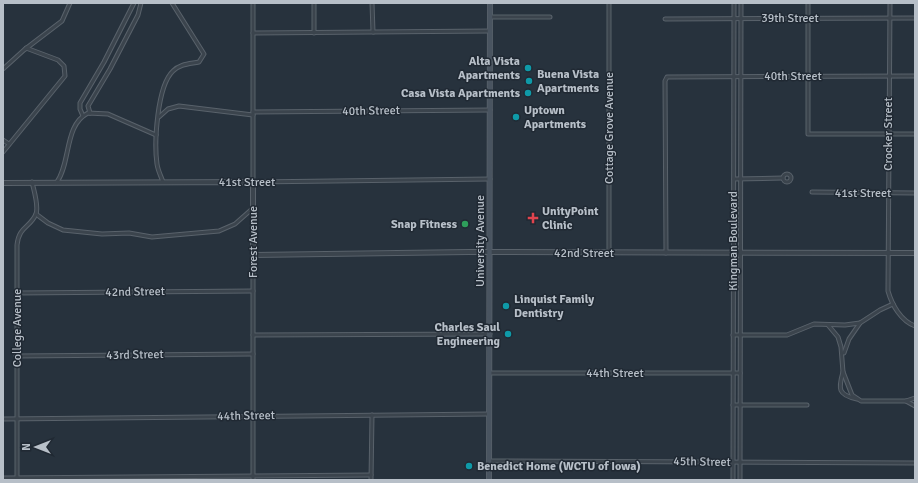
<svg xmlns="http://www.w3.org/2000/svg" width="918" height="483" font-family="Signika,sans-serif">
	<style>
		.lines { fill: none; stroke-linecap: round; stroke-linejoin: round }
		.minor-casing { stroke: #59626b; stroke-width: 5 }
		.tertiary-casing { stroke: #59626b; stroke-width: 6 }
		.secondary-casing { stroke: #59626b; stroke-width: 6 }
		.minor { stroke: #3b444d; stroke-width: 3 }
		.tertiary { stroke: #3b444d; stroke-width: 4 }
		.secondary { stroke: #495460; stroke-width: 4.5 }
		.culture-dot { fill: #0f9aa8; stroke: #202933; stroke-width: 1.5 }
		.health-dot { fill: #e0444e; stroke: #202933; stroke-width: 1.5 }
		.leisure-dot { fill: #2e9e5b; stroke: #202933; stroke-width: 1.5 }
		.labels { text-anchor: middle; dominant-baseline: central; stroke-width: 3; stroke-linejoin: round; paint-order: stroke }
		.street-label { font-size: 12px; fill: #b7bfc8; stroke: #202933 }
		.poi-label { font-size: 12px; font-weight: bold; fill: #b7bfc8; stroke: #202933; text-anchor: start }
	</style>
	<rect width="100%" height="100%" fill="#27323d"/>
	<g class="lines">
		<defs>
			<g id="minor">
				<path d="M253,3v179l237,-3"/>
				<path d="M314,3v30"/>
				<path d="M372,3l1,29"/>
				<path d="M808,3v131h107"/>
				<path d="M890,3l-2,288c4,14 13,30 27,35"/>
				<path d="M490,17h60"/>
				<path d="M665,19l250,-1"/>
				<path d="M253,33l237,-2"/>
				<path d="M3,69l21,-19 38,-29 8,-18"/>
				<path d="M253,112l237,-2"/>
				<path d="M90,113l-2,-7 22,-37 28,-54 3,-12"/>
				<path d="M83,116l-3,-7v-6l24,-41 30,-59"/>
				<path d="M159,117l9,-8 11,-3 74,9"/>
				<path d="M3,140l6,4"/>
				<path d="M3,152l62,-76 -1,-10 -6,-6 -32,-12"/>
				<circle cx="787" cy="178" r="4"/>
				<path d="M734,179l49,-1"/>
				<path d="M57,182c14,-20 7,-57 31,-69l20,1 48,21"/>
				<path d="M163,182c-2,-6 -5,-11 -6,-18 -3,-21 0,-78 16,-93 7,-7 16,-7 26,-9l5,-8 -32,-51"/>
				<path d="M812,192l103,1"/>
				<path d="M36,214l12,9 15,7 39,4 27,-1 23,4 67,-6 16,-7 17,-15"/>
				<path d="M609,253v-250"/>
				<path d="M666,253l-1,-172 2,-4 248,-1"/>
				<path d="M253,255v225"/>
				<path d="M17,293l236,-2"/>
				<path d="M828,325l10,12 3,10 2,25 9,23 9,6h45l9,5"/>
				<path d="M253,335l237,-1"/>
				<path d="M733,335h54l27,-11 31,1 15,-2 20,-13 13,-6"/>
				<path d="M844,353l5,-14 11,-16"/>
				<path d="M16,356l237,-2"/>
				<path d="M843,372c-5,17 -5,23 14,27"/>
				<path d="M490,373h250"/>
				<path d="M906,401l9,-3"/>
				<path d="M733,405h74"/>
				<path d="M3,419l486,-5"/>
				<path d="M489,461l426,2"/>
				<path d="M3,478l368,-3"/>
				<path d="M17,480v-235c2,-19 13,-17 19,-31 3,-8 -2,-23 -4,-32"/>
				<path d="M371,480l1,-65"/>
				<path d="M733,480l1,-477"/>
				<path d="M740,480l1,-477"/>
			</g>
			<path id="tertiary" d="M3,183l250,-1v73l216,-3 446,1"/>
			<path id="secondary" d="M489,480l1,-477"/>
		</defs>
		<!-- minor casing -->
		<use href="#minor" class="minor-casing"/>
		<!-- tertiary casing -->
		<use href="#tertiary" class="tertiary-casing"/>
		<!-- secondary casing -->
		<use href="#secondary" class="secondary-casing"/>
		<!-- minor -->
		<use href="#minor" class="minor"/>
		<!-- tertiary -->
		<use href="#tertiary" class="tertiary"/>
		<!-- secondary -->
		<use href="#secondary" class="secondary"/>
	</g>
	<!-- markers -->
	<g class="culture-dot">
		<circle cx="528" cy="68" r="4"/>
		<circle cx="529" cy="81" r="4"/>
		<circle cx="528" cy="93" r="4"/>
		<circle cx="516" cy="117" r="4"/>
		<circle cx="506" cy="306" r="4"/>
		<circle cx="508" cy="334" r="4"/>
		<circle cx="469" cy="466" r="4"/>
	</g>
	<path class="health-dot" d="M531 212h4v4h4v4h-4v4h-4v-4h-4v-4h4z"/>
	<circle class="leisure-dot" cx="465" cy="224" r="4"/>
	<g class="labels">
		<!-- street labels -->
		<g class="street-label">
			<text x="790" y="18">39th Street</text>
			<text x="793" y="76">40th Street</text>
			<text transform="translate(371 111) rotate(-1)">40th Street</text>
			<text transform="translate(609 128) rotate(-90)">Cottage Grove Avenue</text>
			<text transform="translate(888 134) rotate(-90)">Crocker Street</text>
			<text x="247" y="182">41st Street</text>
			<text x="863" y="193">41st Street</text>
			<text transform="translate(480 241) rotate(-90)">University Avenue</text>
			<text transform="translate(733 241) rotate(-90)">Kingman Boulevard</text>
			<text transform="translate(253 242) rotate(-90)">Forest Avenue</text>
			<text x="584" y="253">42nd Street</text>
			<text transform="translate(135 292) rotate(-1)">42nd Street</text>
			<text transform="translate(17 328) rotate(-90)">College Avenue</text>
			<text transform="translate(135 355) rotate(-1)">43rd Street</text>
			<text x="615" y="373">44th Street</text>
			<text transform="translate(246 416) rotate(-1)">44th Street</text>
			<text transform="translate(702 462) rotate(1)">45th Street</text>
		</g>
		<!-- poi labels -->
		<g class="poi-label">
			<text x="520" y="61" text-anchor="end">Alta Vista<tspan x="520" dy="14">Apartments</tspan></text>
			<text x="537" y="74">Buena Vista<tspan x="537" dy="14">Apartments</tspan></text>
			<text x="520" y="93" text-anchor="end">Casa Vista Apartments</text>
			<text x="524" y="110">Uptown<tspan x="524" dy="14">Apartments</tspan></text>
			<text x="542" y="211">UnityPoint<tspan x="542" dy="14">Clinic</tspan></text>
			<text x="457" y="224" text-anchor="end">Snap Fitness</text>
			<text x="514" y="299">Linquist Family<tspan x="514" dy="14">Dentistry</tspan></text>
			<text x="500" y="327" text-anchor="end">Charles Saul<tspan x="500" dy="14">Engineering</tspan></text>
			<text x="477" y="466">Benedict Home (WCTU of Iowa)</text>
		</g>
	</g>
	<!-- border -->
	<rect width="918" height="483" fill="none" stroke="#b7bfc8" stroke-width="8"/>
	<!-- north arrow -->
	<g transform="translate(36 447) rotate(270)" stroke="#202933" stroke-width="3" paint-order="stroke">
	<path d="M0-3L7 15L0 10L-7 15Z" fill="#b7bfc8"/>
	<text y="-6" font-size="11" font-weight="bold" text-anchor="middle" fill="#b7bfc8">N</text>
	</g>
</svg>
